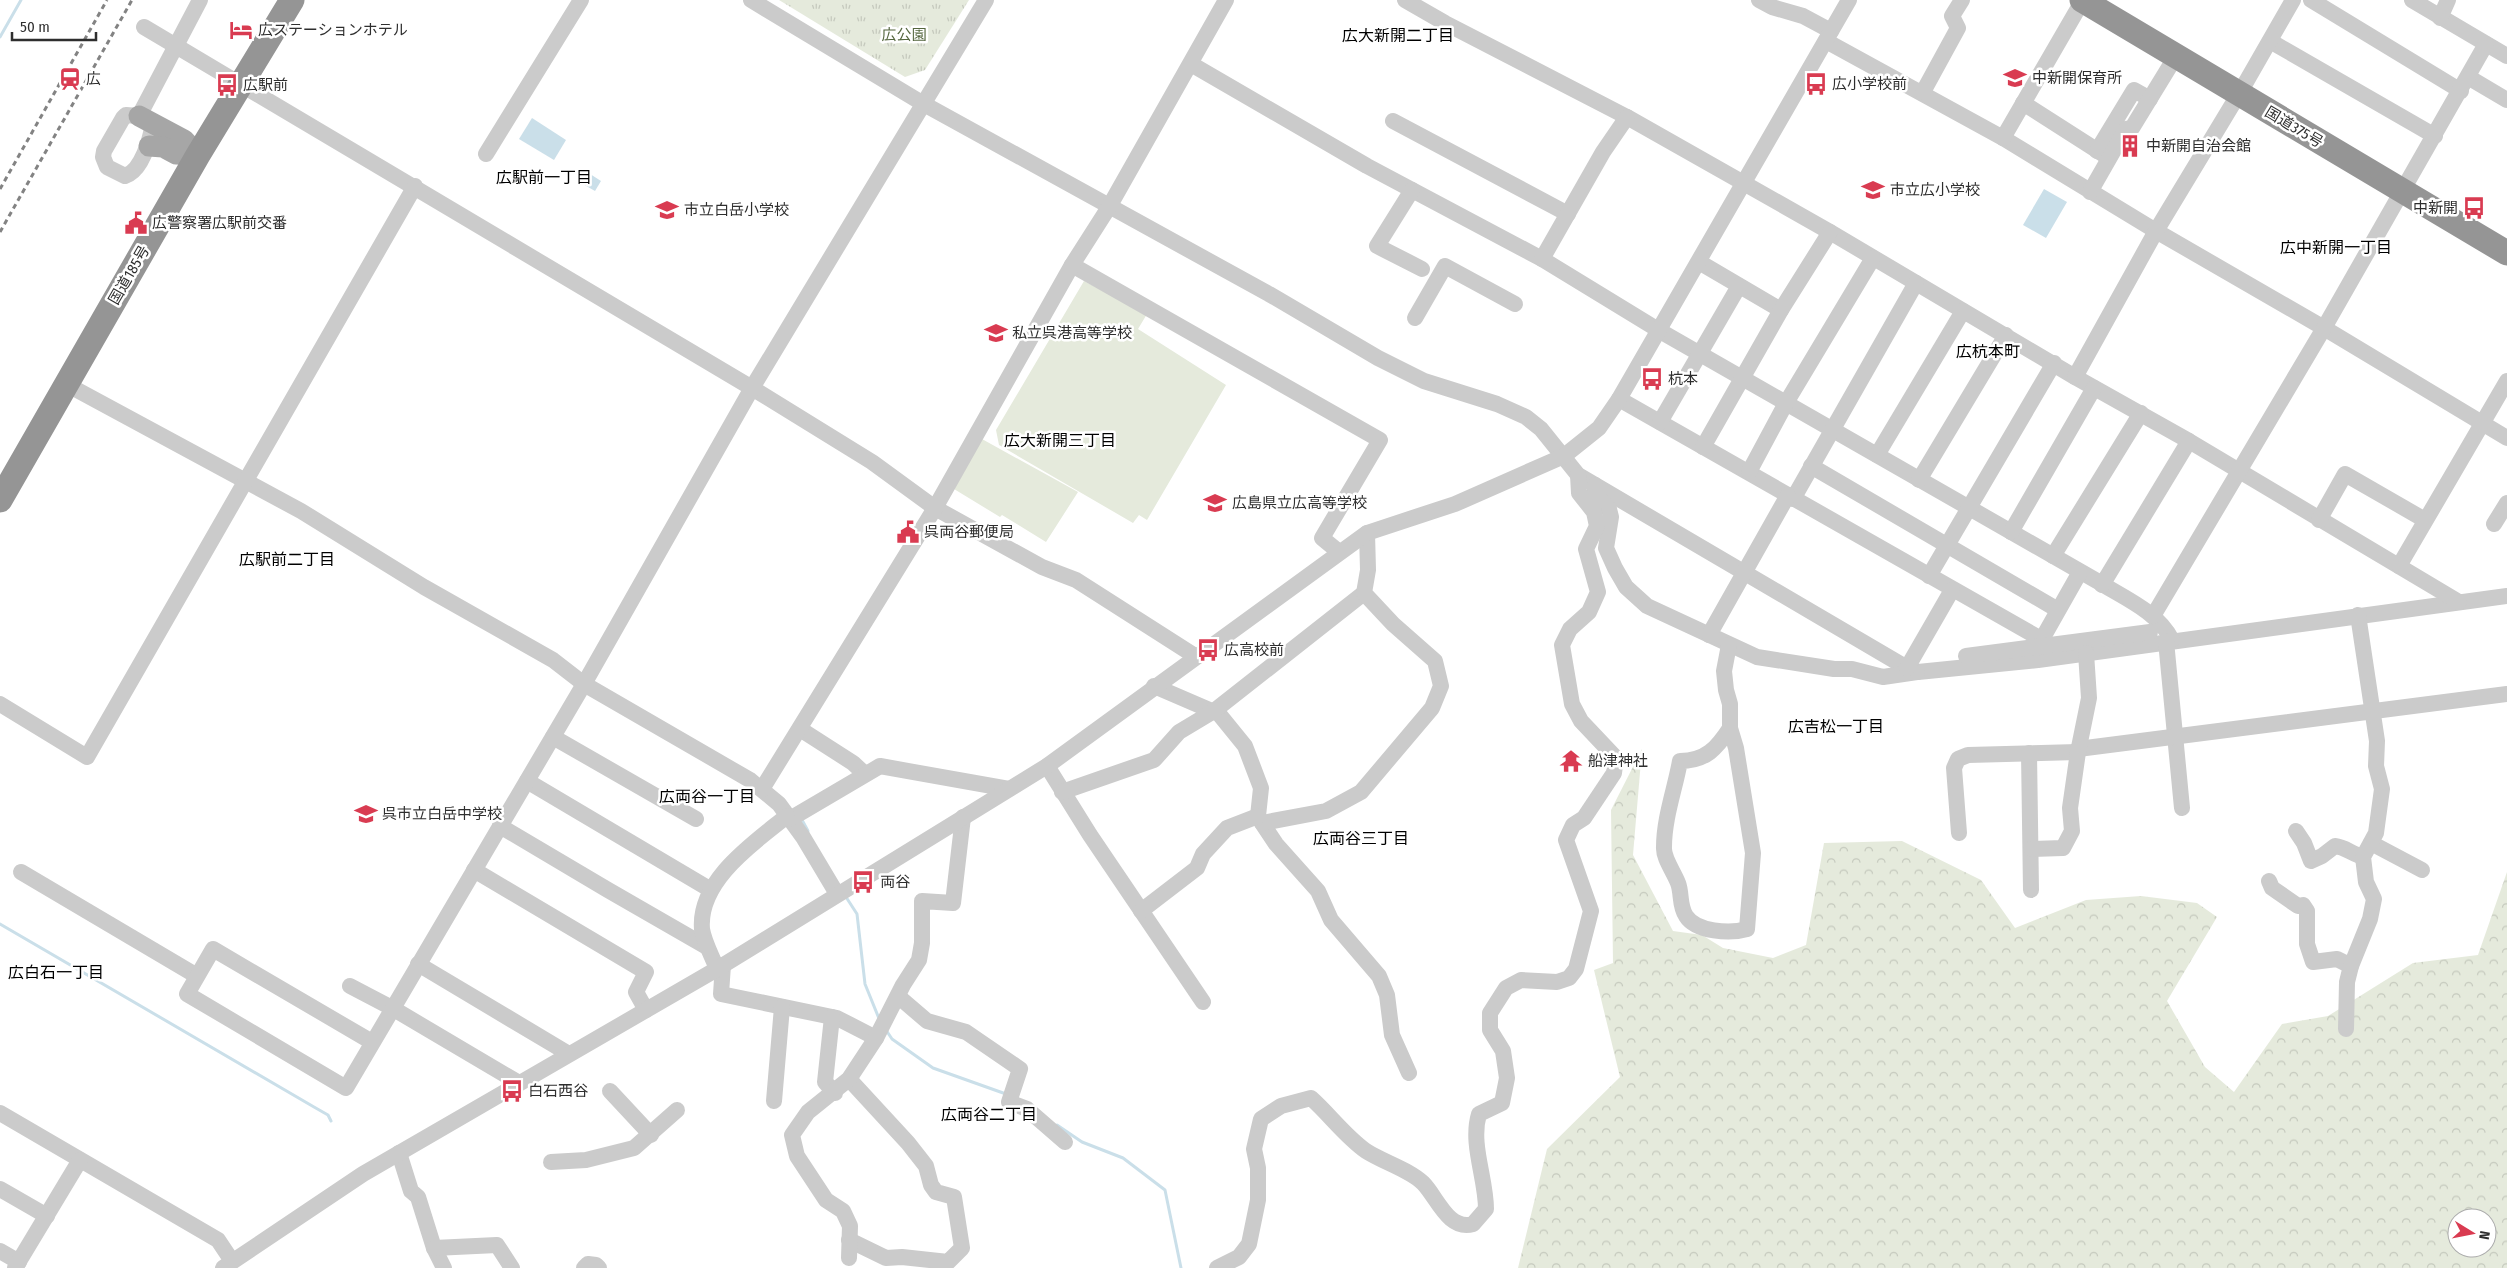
<svg xmlns="http://www.w3.org/2000/svg" width="2507" height="1268" font-family="'Fira Sans Condensed','Noto Sans JP',sans-serif">
	<style>
		.grass { fill: #e5eadc }
		.forest { fill: url(#forest-crowns); fill-rule: evenodd }
		.park { fill: url(#park-tufts) }
		.water { fill: #cadfe9 }
		.lines { fill: none; stroke-linecap: round; stroke-linejoin: round }
		.stream { stroke: #cadfe9; stroke-width: 3 }
		.minor { stroke: #cbcbcb; stroke-width: 16 }
		.major { stroke: #a6a6a6; stroke-width: 21 }
		.highway { stroke: #959595; stroke-width: 25 }
		.rail { stroke: #838383; stroke-width: 3; stroke-dasharray: 5 4; stroke-linecap: butt }
		.labels { text-anchor: middle; dominant-baseline: central; stroke-width: 5; stroke-linejoin: round; paint-order: stroke }
		.poi-label { font-size: 15px; fill: #2e2e2e; stroke: #fff; text-anchor: start }
		.park-label { font-size: 15px; fill: #54663e; stroke: #fff }
		.street-label { font-size: 15px; fill: #2e2e2e; stroke: #fff }
		.neighbourhood-label { font-size: 16px; fill: #000; stroke: #fff }
	</style>
	<defs>
		<pattern id="forest-crowns" width="20" height="18" patternUnits="userSpaceOnUse" patternTransform="scale(1.25)"><rect width="20" height="18" fill="#e5eadc"/><path d="M2 6a3 3 0 1 1 6 0M12 15a3 3 0 1 1 6 0" fill="none" stroke="#c5c9bd"/></pattern>
		<pattern id="park-tufts" width="24" height="20" patternUnits="userSpaceOnUse" patternTransform="scale(1.25)"><rect width="24" height="20" fill="#e5eadc"/><path d="M3 7l-1-3M5 7V3M7 7l1-3M15 17l-1-3M17 17v-4M19 17l1-3" fill="none" stroke="#c5c9bd"/></pattern>
	</defs>
	<rect width="100%" height="100%" fill="#fff"/>
	<!-- grass -->
	<g class="grass">
		<path d="M1084,281l63,33 -9,15 88,56 -79,135 -8,-5 -6,8 -134,-78 -3,-15z"/>
		<path d="M982,439l96,53 -32,50 -44,-27 -2,2 -46,-28z"/>
	</g>
	<!-- forest -->
	<path class="forest" d="M1642,749l-9,106 40,76 29,4 21,13 50,10 33,-13 18,-102 78,-2 79,39 34,48 71,-28 55,-4 56,7 20,14 -50,84 38,66 29,25 48,-68 46,-8 85,-53 65,-8 29,-83v396h-989l29,-119 73,-72 -26,-107 19,-7 -2,-153zM2457,1218h30v30h-30z"/>
	<!-- park -->
	<path class="park" d="M779,0h190l-44,70 -20,7z"/>
	<!-- water -->
	<g class="water">
		<path d="M532,118l34,22 -12,20 -35,-21z"/>
		<path d="M587,172l14,9 -6,10 -14,-8z"/>
		<path d="M2044,189l23,13 -21,36 -23,-13z"/>
	</g>
	<g class="lines">
		<!-- stream -->
		<g class="stream">
			<path d="M0,37l21,-37"/>
			<path d="M801,818l7,13"/>
			<path d="M846,897l11,17 8,70 15,37"/>
			<path d="M0,924l314,183 14,8 3,6"/>
			<path d="M886,1030l6,9 41,29 73,26"/>
			<path d="M1057,1125l25,17 41,16 42,32 16,78"/>
		</g>
		<!-- minor -->
		<g class="minor">
			<path d="M751,0l171,103 347,191 109,64 46,23 73,23 29,13 15,12 37,46 329,193 11,4 120,-12 469,-64"/>
			<path d="M1405,0l40,23 182,94 203,115 245,145 114,64 270,161"/>
			<path d="M1759,0l13,7 31,9 28,15"/>
			<path d="M2311,0l150,91"/>
			<path d="M2412,0l95,56"/>
			<path d="M2440,18l8,-18"/>
			<path d="M144,27l608,361 120,74 63,46 107,59 34,13 119,76"/>
			<path d="M1826,41l177,97 153,93 168,97 183,110"/>
			<path d="M2270,41l165,95"/>
			<path d="M1191,64l176,102 175,93 118,72 437,250c27,17 60,30 75,59"/>
			<path d="M2468,77l39,23"/>
			<path d="M1923,92l35,-64 -6,-12 10,-16"/>
			<path d="M2023,103l86,55"/>
			<path d="M1393,121l175,93"/>
			<path d="M153,124c-3,15 -11,47 -28,52l-18,-9 -4,-10 1,-6 19,-33 3,-3 13,1 61,-116"/>
			<path d="M2003,138l80,-138"/>
			<path d="M2097,151l37,-61 16,9"/>
			<path d="M486,154l95,-154"/>
			<path d="M1412,190l-35,56 45,23"/>
			<path d="M2090,192l36,-63 6,-1 44,-72"/>
			<path d="M1542,259l61,-107 24,-35"/>
			<path d="M1699,262l82,48"/>
			<path d="M1072,265l308,175 -58,98 17,14"/>
			<path d="M1415,318l30,-52 70,38"/>
			<path d="M2075,377l81,-146 90,-149 47,-82"/>
			<path d="M66,384l235,127 123,76 129,73 31,24 166,96 29,24 24,33 34,57"/>
			<path d="M1619,399l422,240"/>
			<path d="M1660,422l79,-136"/>
			<path d="M1703,447l78,-137 49,-78"/>
			<path d="M1877,455l86,-144"/>
			<path d="M1811,466l247,144"/>
			<path d="M1749,472l37,-69 87,-145"/>
			<path d="M1919,480l87,-145"/>
			<path d="M1595,485v9l14,15 2,8 -5,31 9,20 11,19 21,19 110,51 77,12h18l31,8 34,-5"/>
			<path d="M1793,499l123,-216"/>
			<path d="M2319,520l26,-46 80,46"/>
			<path d="M2494,524l13,-21"/>
			<path d="M2011,532l83,-144"/>
			<path d="M2053,556l88,-143"/>
			<path d="M2399,566l108,-185"/>
			<path d="M1929,576l125,-213"/>
			<path d="M2102,585l87,-144"/>
			<path d="M2153,616l171,-288 162,-284"/>
			<path d="M1709,635l79,-140"/>
			<path d="M2166,641l16,167"/>
			<path d="M1729,645l-5,26 2,19 4,14v24l6,20 17,105 -6,76c-17,5 -51,3 -61,-13 -7,-10 -4,-23 -8,-33 -4,-11 -15,-25 -14,-36 0,-29 11,-58 16,-86 26,0 37,-13 50,-33"/>
			<path d="M2037,648l43,-76"/>
			<path d="M1966,656l184,-24"/>
			<path d="M1907,668l45,-78"/>
			<path d="M1154,686l65,28 26,32 16,42 -3,28 4,7 14,21 42,47 13,29 48,56 8,19 5,40 17,38"/>
			<path d="M0,704l87,53 328,-571"/>
			<path d="M800,729l53,34 12,11"/>
			<path d="M553,737l143,82"/>
			<path d="M2078,749l429,-55"/>
			<path d="M2029,753l2,137"/>
			<path d="M1047,766l43,69 113,167"/>
			<path d="M527,781l184,109"/>
			<path d="M762,789l173,-281 137,-243 37,-58 117,-207"/>
			<path d="M1062,792l92,-32 25,-28 35,-21 150,-118"/>
			<path d="M790,819l90,-53 129,23"/>
			<path d="M1262,823l64,-12 35,-19 71,-84 9,-22 -6,-25 -42,-37 -29,-31 4,-23 -1,-37"/>
			<path d="M500,826l108,64 99,57"/>
			<path d="M2296,831l8,12 7,18 11,-5 13,-10c10,1 17,8 28,11"/>
			<path d="M1959,833l-5,-65 4,-9 10,-4 110,-3"/>
			<path d="M2371,843l51,27"/>
			<path d="M2031,849l32,-1 9,-17 -2,-23 8,-56 11,-54 -3,-45"/>
			<path d="M474,870l172,102 -10,20 10,18"/>
			<path d="M21,872l176,104"/>
			<path d="M2269,881l3,7 26,18 5,-1 4,6v33l6,18 24,-3 14,7"/>
			<path d="M1141,911l56,-43 6,-14 24,-26 31,-12"/>
			<path d="M418,964l151,90"/>
			<path d="M723,965l-2,29 116,24 39,20"/>
			<path d="M717,969c-5,-13 -13,-27 -15,-40 -4,-49 53,-87 85,-113"/>
			<path d="M350,986l42,22 127,75"/>
			<path d="M899,997l28,24 39,11 54,37 -11,33 18,7 38,33"/>
			<path d="M832,1017l-7,65 10,11"/>
			<path d="M2346,1029l1,-47 4,-16 19,-47 4,-20 -8,-17 -3,-25 13,-24 6,-44 -6,-23 1,-25 -19,-126"/>
			<path d="M372,1042l-159,-93 -26,45 159,94 238,-404 168,-296 234,-388"/>
			<path d="M849,1079l59,64 18,23 5,19 5,7 18,5 8,51 -14,14 -46,-5 -16,1 -37,-18"/>
			<path d="M610,1091l41,44"/>
			<path d="M774,1101l8,-94"/>
			<path d="M0,1113l218,127 14,21"/>
			<path d="M399,1153l12,38 7,6 16,51 10,20"/>
			<path d="M551,1162l35,-2 48,-12 43,-38"/>
			<path d="M0,1189l47,27"/>
			<path d="M434,1248l63,-3 15,23"/>
			<path d="M0,1251l19,11"/>
			<path d="M849,1258l1,-32 -7,-15 -17,-11 -29,-44 -5,-21 16,-23 41,-33 27,-41 27,-53 16,-25 3,-17v-42l31,2 10,-86"/>
			<path d="M15,1268l65,-108"/>
			<path d="M223,1268l140,-94 354,-205 330,-203 320,-233 88,-29 109,-48 35,-28 20,-29 230,-399"/>
			<path d="M584,1268l4,-4 8,1 3,3"/>
			<path d="M1217,1268l22,-11 10,-13 9,-44v-32l-4,-19 7,-30 20,-13 30,-8c19,17 34,38 55,53 17,11 44,19 57,32 14,14 25,48 50,41l13,-15c0,-31 -16,-65 -7,-95l23,-11 5,-25 -4,-27 -13,-21v-17l16,-25 15,-8 36,2 12,-4 7,-9 15,-58 -25,-71 7,-15 11,-7 30,-45 2,-15 -35,-37 -9,-17 -10,-59 8,-16 19,-17 9,-20 -12,-43 11,-23 -3,-14 -15,-19 -1,-18"/>
		</g>
		<!-- major -->
		<g class="major">
			<path d="M139,116l45,24 14,15"/>
			<path d="M149,146l14,1 13,7 22,1"/>
		</g>
		<!-- highway -->
		<g class="highway">
			<path d="M2082,0l425,253"/>
			<path d="M0,500l198,-345 94,-155"/>
		</g>
		<!-- rail -->
		<g class="rail">
			<path d="M0,189l107,-189"/>
			<path d="M0,232l132,-232"/>
		</g>
	</g>
	<!-- icons -->
	<defs>
		<symbol id="hotel-bare" viewBox="-9 -9 18 18"><path d="M-6-4.5h1.5V1H6V5H4.5V3h-9V5H-6ZM-4 0a1.8 1.8 0 1 1 3.6 0ZM.5 0V-2.5h3Q6-2.5 6 0Z" fill="#d93b51" stroke="#fff" stroke-width="2.5" paint-order="stroke"/></symbol>
		<symbol id="school-bare" viewBox="-9 -9 18 18"><path d="M0-5L7-2L0 1L-7-2ZM-4 1L0 2.5L4 1V4Q0 6-4 4Z" fill="#d93b51" stroke="#fff" stroke-width="2.5" paint-order="stroke"/></symbol>
		<symbol id="station-bare" viewBox="-9 -9 18 18"><path d="M-3-6H3Q5-6 5-4V2Q5 4 3 4L4.5 6H3L1.5 4h-3L-3 6H-4.5L-3 4Q-5 4-5 2V-4Q-5-6-3-6ZM-3.5-4v3h7v-3ZM-3.5 1v1.5H-2V1ZM2 1v1.5H3.5V1Z" fill="#d93b51" stroke="#fff" stroke-width="2.5" paint-order="stroke"/></symbol>
		<symbol id="bus-bare" viewBox="-9 -9 18 18"><path d="M-5-6H5V4H4V6H2V4H-2V6H-4V4H-5ZM-3.5-4V0h7V-4ZM-3.5 1.2v1.5H-2V1.2ZM2 1.2v1.5H3.5V1.2Z" fill="#d93b51" stroke="#fff" stroke-width="2.5" paint-order="stroke"/></symbol>
		<symbol id="building-bare" viewBox="-9 -9 18 18"><path d="M-4-6H4V6H1V3H-1V6H-4ZM-2.5-4.3h1.7v1.8h-1.7ZM.8-4.3h1.7v1.8H.8ZM-2.5-1h1.7V.8h-1.7ZM.8-1h1.7V.8H.8Z" fill="#d93b51" stroke="#fff" stroke-width="2.5" paint-order="stroke"/></symbol>
		<symbol id="civic-bare" viewBox="-9 -9 18 18"><path d="M-.6-6.5H3V-4.5H.6V-3L4-1V1h2V6H-6V1h2V-1L-.6-3ZM-1.2 2.5V6h2.4V2.5Z" fill="#d93b51" stroke="#fff" stroke-width="2.5" paint-order="stroke"/></symbol>
		<symbol id="temple-bare" viewBox="-9 -9 18 18"><path d="M0-6L5-2H3V0L6.5 2.5H4V6H1.5V3h-3V6H-4V2.5H-6.5L-3 0V-2H-5Z" fill="#d93b51" stroke="#fff" stroke-width="2.5" paint-order="stroke"/></symbol>
	</defs>
	<g fill-rule="evenodd">
		<use href="#hotel-bare" x="225" y="14" width="32" height="32"/>
		<use href="#school-bare" x="1999" y="62" width="32" height="32"/>
		<use href="#station-bare" x="54" y="63" width="32" height="32"/>
		<use href="#bus-bare" x="1800" y="68" width="32" height="32"/>
		<use href="#bus-bare" x="211" y="69" width="32" height="32"/>
		<use href="#building-bare" x="2114" y="130" width="32" height="32"/>
		<use href="#school-bare" x="1857" y="174" width="32" height="32"/>
		<use href="#bus-bare" x="2458" y="192" width="32" height="32"/>
		<use href="#school-bare" x="651" y="194" width="32" height="32"/>
		<use href="#civic-bare" x="120" y="207" width="32" height="32"/>
		<use href="#school-bare" x="980" y="317" width="32" height="32"/>
		<use href="#bus-bare" x="1636" y="363" width="32" height="32"/>
		<use href="#school-bare" x="1199" y="487" width="32" height="32"/>
		<use href="#civic-bare" x="892" y="516" width="32" height="32"/>
		<use href="#bus-bare" x="1192" y="634" width="32" height="32"/>
		<use href="#temple-bare" x="1555" y="745" width="32" height="32"/>
		<use href="#school-bare" x="350" y="798" width="32" height="32"/>
		<use href="#bus-bare" x="847" y="866" width="32" height="32"/>
		<use href="#bus-bare" x="496" y="1075" width="32" height="32"/>
	</g>
	<g class="labels">
		<!-- poi labels -->
		<g class="poi-label">
			<text x="258" y="30">広ステーションホテル</text>
			<text x="2032" y="78">中新開保育所</text>
			<text x="86" y="79">広</text>
			<text x="1832" y="84">広小学校前</text>
			<text x="243" y="85">広駅前</text>
			<text x="2146" y="146">中新開自治会館</text>
			<text x="1890" y="190">市立広小学校</text>
			<text x="2458" y="208" text-anchor="end">中新開</text>
			<text x="684" y="210">市立白岳小学校</text>
			<text x="152" y="223">広警察署広駅前交番</text>
			<text x="1012" y="333">私立呉港高等学校</text>
			<text x="1668" y="379">杭本</text>
			<text x="1232" y="503">広島県立広高等学校</text>
			<text x="924" y="532">呉両谷郵便局</text>
			<text x="1224" y="650">広高校前</text>
			<text x="1588" y="761">船津神社</text>
			<text x="382" y="814">呉市立白岳中学校</text>
			<text x="880" y="882">両谷</text>
			<text x="528" y="1091">白石西谷</text>
		</g>
		<!-- park labels -->
		<g class="park-label">
			<text x="904" y="35">広公園</text>
		</g>
		<!-- street labels -->
		<g class="street-label">
			<text transform="translate(2294 127) rotate(31)">国道375号</text>
			<text transform="translate(129 275) rotate(-60)">国道185号</text>
		</g>
		<!-- neighbourhood labels -->
		<g class="neighbourhood-label">
			<text x="1398" y="35">広大新開二丁目</text>
			<text x="544" y="177">広駅前一丁目</text>
			<text x="2336" y="247">広中新開一丁目</text>
			<text x="1988" y="351">広杭本町</text>
			<text x="1060" y="440">広大新開三丁目</text>
			<text x="287" y="559">広駅前二丁目</text>
			<text x="1836" y="726">広吉松一丁目</text>
			<text x="707" y="796">広両谷一丁目</text>
			<text x="1361" y="838">広両谷三丁目</text>
			<text x="56" y="972">広白石一丁目</text>
			<text x="989" y="1114">広両谷二丁目</text>
		</g>
	</g>
	<!-- north arrow -->
	<g transform="translate(2472 1233) rotate(100)"><circle r="24" fill="#ffffff" stroke="#ababab"/>
	<path d="M0-4L9 19L0 12L-9 19Z" fill="#d93b51"/>
	<text y="-8" font-size="14" font-weight="bold" text-anchor="middle" fill="#2e2e2e">N</text>
	</g>
	<!-- scale -->
	<path d="M12 32v8h84v-8" fill="none" stroke="#2e2e2e" stroke-width="2.5"/>
	<text x="20" y="32" font-size="15" fill="#2e2e2e" stroke="#ffffff" stroke-width="4" paint-order="stroke">50 m</text>
</svg>
